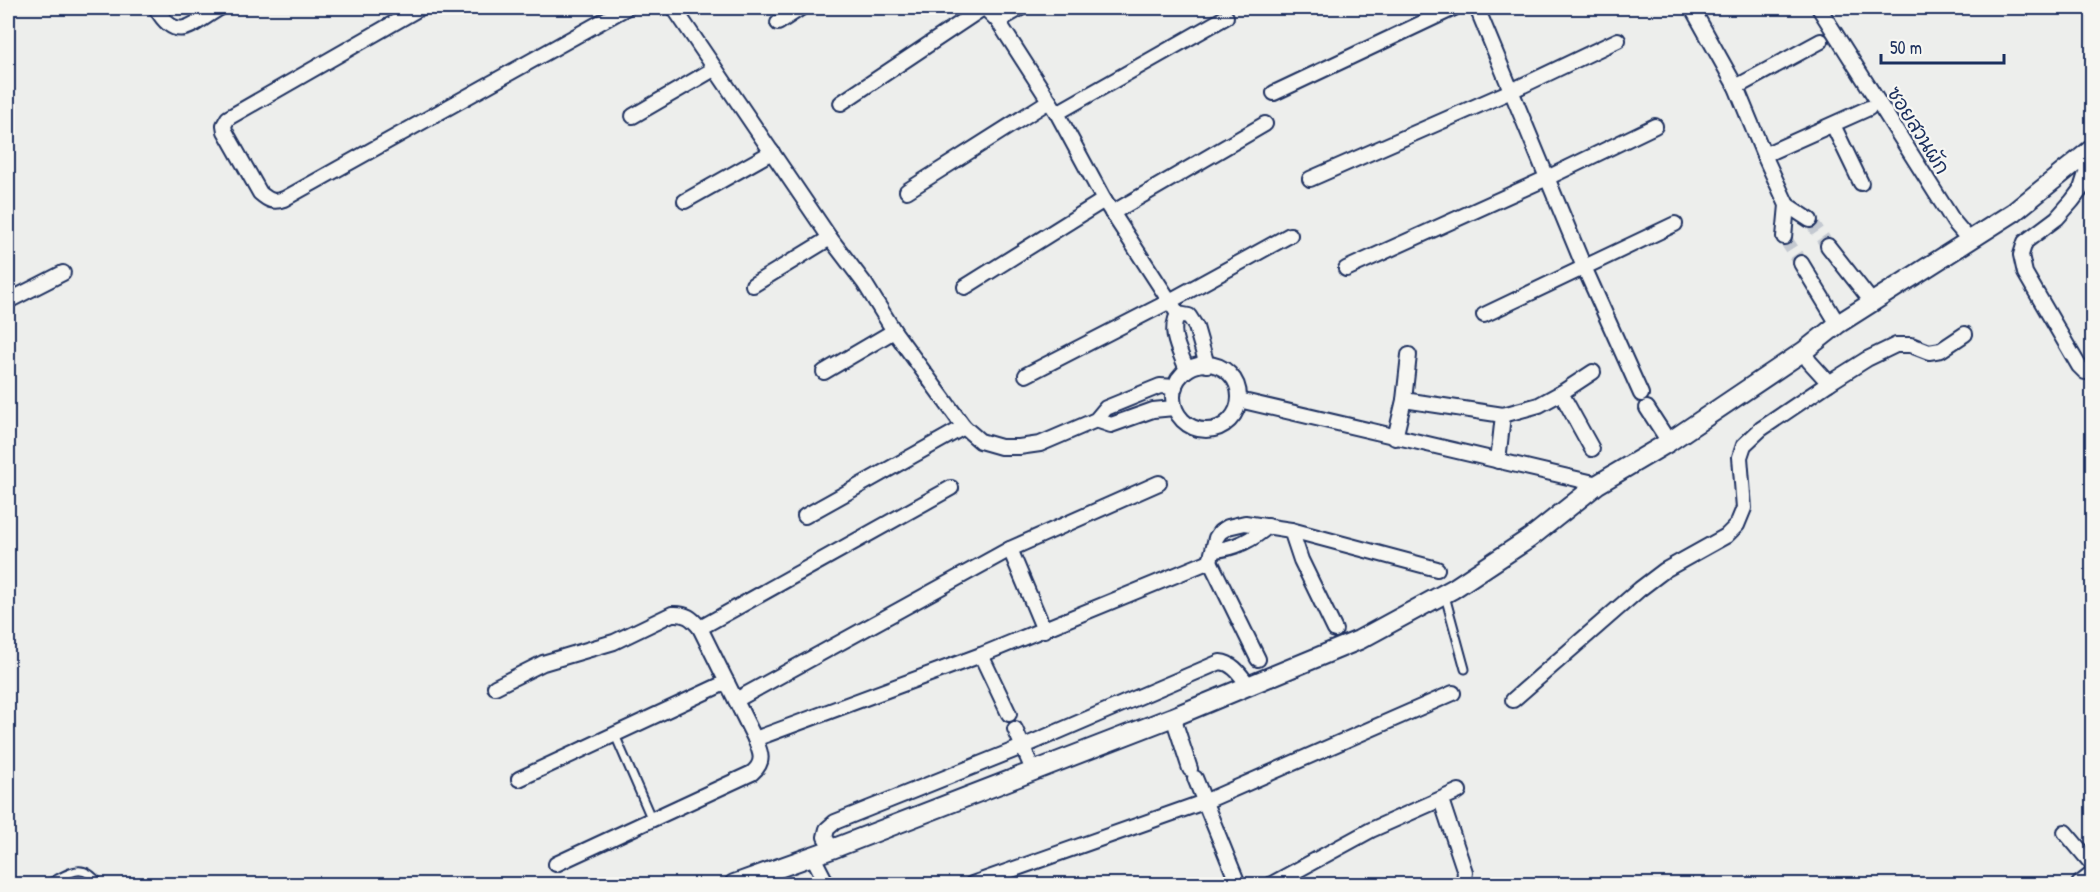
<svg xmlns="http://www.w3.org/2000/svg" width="2100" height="892" font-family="'Patrick Hand','Playpen Sans Thai',sans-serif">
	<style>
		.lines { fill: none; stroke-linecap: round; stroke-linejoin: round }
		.street-tunnel { stroke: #c3c8d0; stroke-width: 14; stroke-dasharray: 14 7; stroke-linecap: butt }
		.lane-casing { stroke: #1b2f5e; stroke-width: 11 }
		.street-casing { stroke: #1b2f5e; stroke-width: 18 }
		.secondary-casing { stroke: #1b2f5e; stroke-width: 22 }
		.lane { stroke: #f6f6f2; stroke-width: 7 }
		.street { stroke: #f6f6f2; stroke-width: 14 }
		.secondary { stroke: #f6f6f2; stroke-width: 18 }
		.labels { text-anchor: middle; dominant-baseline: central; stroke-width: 4.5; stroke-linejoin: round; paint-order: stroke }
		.street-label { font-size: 20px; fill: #1b2f5e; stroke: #f6f6f2 }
	</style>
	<rect width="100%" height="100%" fill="#edeeec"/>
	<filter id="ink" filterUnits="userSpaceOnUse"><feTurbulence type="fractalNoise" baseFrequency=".0167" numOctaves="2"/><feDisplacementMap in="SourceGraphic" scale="12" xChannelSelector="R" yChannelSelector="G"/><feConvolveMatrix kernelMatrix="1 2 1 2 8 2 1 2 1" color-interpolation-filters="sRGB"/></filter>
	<g filter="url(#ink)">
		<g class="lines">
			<!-- street-tunnel -->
			<g class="street-tunnel">
				<path d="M1810,220l18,26"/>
				<path d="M1784,237l17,26"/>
			</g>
			<defs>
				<g id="lane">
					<path d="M1445,596l20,73"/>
					<path d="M615,735l37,85"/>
					<path d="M48,884c21,-10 34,-24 51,0"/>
				</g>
				<g id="street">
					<path d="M156,8c21,37 36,16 64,0"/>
					<path d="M420,8l-192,110 -4,7 1,6 35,62c8,7 13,10 24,6l342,-191"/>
					<path d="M674,8l156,230 35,46 29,47 70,96 16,14 21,6h18l21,-3 56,-24 10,-12 54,-22 15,1"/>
					<path d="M985,8l13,13 59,92 47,87 74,114 11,2 7,11 11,38"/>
					<path d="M1477,8l107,259 57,127"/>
					<path d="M1692,8l44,79 28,68 23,50 -3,32"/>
					<path d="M1819,8l135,214 16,19"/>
					<path d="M998,21l23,-13"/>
					<path d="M778,23l23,-15"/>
					<path d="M1736,87l85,-46"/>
					<path d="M1274,93l180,-85"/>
					<path d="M841,103l142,-95"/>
					<path d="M1057,113l169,-96"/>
					<path d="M633,116l81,-47"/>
					<path d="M1833,125l28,58"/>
					<path d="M2092,154l-11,35 -9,12 -15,17 -32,24 -4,13 4,18 54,93 6,6h7"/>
					<path d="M1764,155l105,-47"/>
					<path d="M1310,179l201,-88 107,-51"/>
					<path d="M907,191l142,-90"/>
					<path d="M685,201l87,-49"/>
					<path d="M1787,205l23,15"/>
					<path d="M1112,213l153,-89"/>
					<path d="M1828,246l44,56"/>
					<path d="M1801,263l37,61"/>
					<path d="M1346,269l201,-91 108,-52"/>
					<path d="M753,285l77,-47"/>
					<path d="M965,287l139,-87"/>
					<path d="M8,301l55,-28"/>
					<path d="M1178,314c-10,19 2,37 9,56"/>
					<path d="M1484,315l191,-91"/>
					<path d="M1804,351l5,10 20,22"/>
					<circle cx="1206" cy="397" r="33"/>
					<path d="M824,372l70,-41"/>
					<path d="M1026,375l144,-74 120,-66"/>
					<path d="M1561,393l31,56"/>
					<path d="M1239,400l359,84"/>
					<path d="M1404,400l99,15 36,-10 22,-12 32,-21"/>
					<path d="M1647,408l22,34"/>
					<path d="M1096,420l15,5 42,-15 21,-2"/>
					<path d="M1395,438l9,-38 5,-45"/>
					<path d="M1498,461l5,-46"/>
					<path d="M805,516l159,-89"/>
					<path d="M1291,530l10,30 34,70"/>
					<path d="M1010,549l34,81"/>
					<path d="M1214,550c20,-1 40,-11 54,-24"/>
					<path d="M1210,561l6,-23 4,-6 8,-5 17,-4 46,7 146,39"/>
					<path d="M700,628l251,-140"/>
					<path d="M981,655l28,59"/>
					<path d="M495,687l48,-24 71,-21 58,-28c14,-1 20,4 28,14l55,111c6,14 10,23 -3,34l-196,91"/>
					<path d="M736,700l274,-151 149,-66"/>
					<path d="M1513,700l127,-111 25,-19 61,-34 11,-11 7,-17 -4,-51 4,-12 17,-16 68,-46 38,-24 29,-14h15l18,7 12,-2 24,-16"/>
					<path d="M1173,717l17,52"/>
					<path d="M1015,729l18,41"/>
					<path d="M755,739l226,-84 229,-94 48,98"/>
					<path d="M1195,778l43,106"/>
					<path d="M519,779l208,-97"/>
					<path d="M1441,800l24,72 -1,8 -4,4"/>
					<path d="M2065,832l27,32"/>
					<path d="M832,849l-7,-12 2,-8 8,-7 187,-75 198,-85c14,1 21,14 29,24"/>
					<path d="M812,855l15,29"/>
					<path d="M972,884l232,-82 249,-109"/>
					<path d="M1272,884l99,-54 88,-39"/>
					<path d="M2079,884l13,-10"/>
				</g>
				<path id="secondary" d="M734,884l98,-35 341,-132 186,-77 94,-51 77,-51 68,-54 71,-42 135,-91 34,-27 176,-112 78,-63"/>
			</defs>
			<!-- lane casing -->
			<use href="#lane" class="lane-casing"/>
			<!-- street casing -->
			<use href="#street" class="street-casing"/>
			<!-- secondary casing -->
			<use href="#secondary" class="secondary-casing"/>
			<!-- lane -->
			<use href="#lane" class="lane"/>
			<!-- street -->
			<use href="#street" class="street"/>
			<!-- secondary -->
			<use href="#secondary" class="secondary"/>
		</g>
	</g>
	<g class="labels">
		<!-- street labels -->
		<g class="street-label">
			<text transform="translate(1919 130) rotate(58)">ซอยสวนผัก</text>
		</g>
	</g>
	<!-- margin -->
	<rect width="2100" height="892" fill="none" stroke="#f6f6f2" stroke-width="30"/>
	<rect x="15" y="15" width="2070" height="862" fill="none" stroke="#1b2f5e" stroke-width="2" filter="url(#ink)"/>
	<!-- scale -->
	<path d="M1881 54v9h123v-9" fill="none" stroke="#1b2f5e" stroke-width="3"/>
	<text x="1890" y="54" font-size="18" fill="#1b2f5e" stroke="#f6f6f2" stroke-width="4.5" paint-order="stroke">50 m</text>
</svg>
